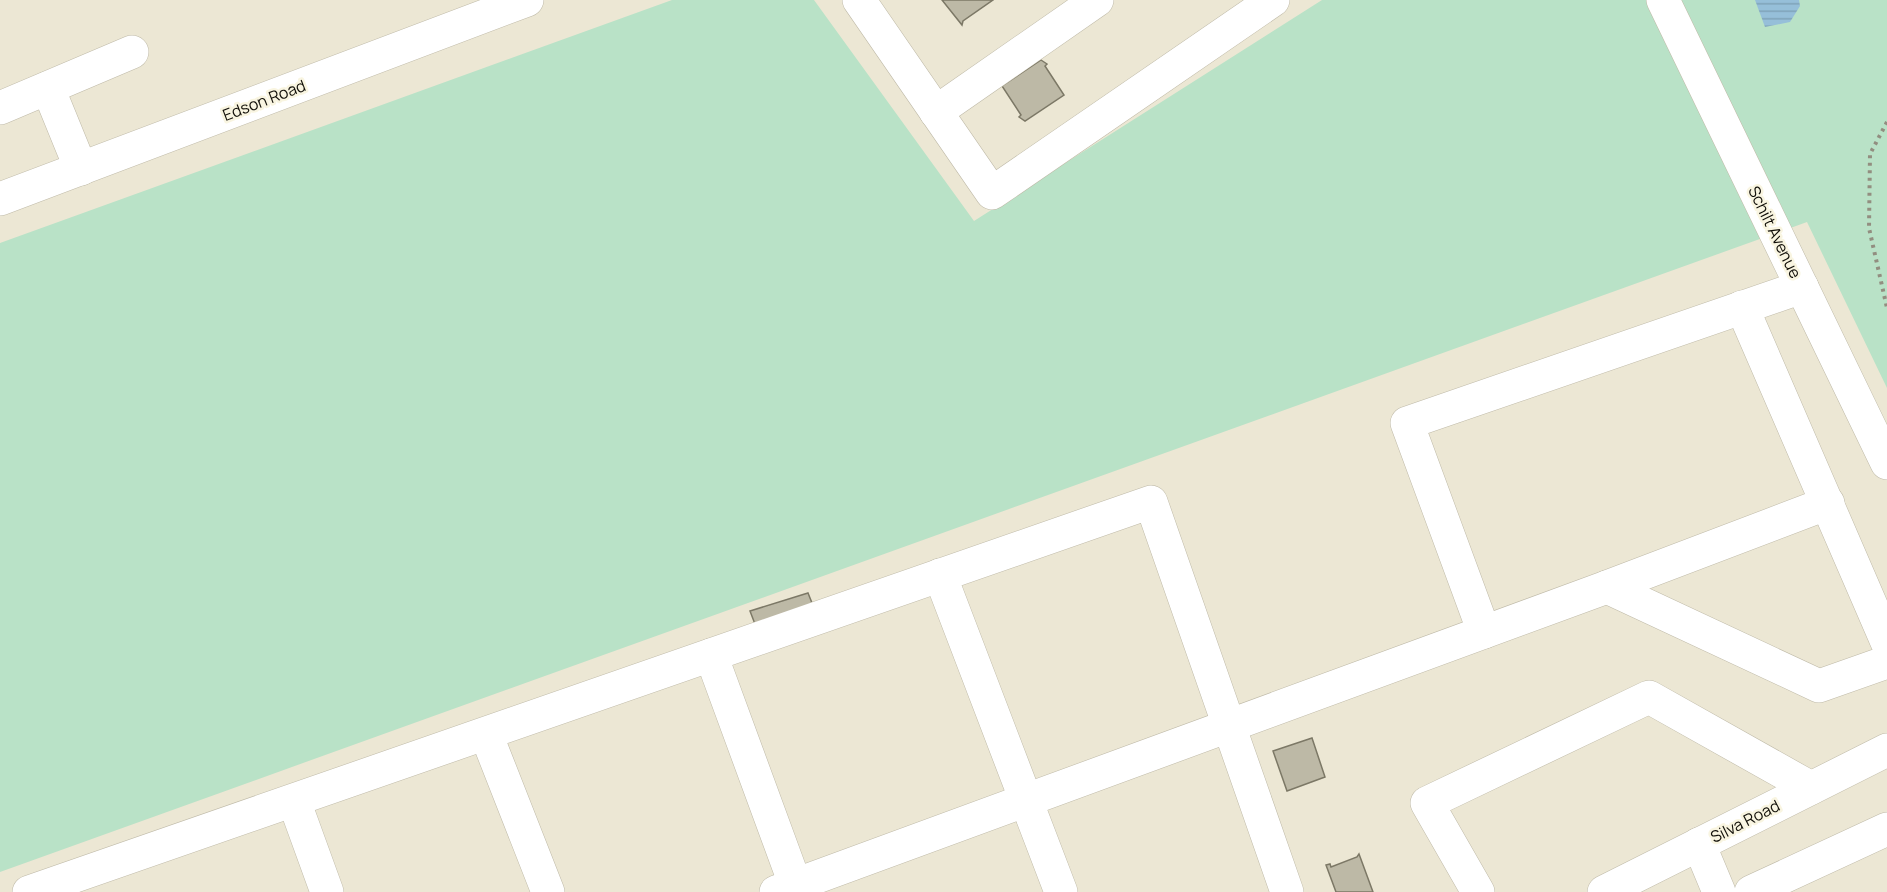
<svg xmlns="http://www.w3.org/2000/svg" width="1887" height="892" font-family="Manrope,sans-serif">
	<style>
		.grass { fill: #b9e2c7 }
		.water { fill: url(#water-rules) }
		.building { fill: #bdb9a6; stroke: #7c7866; stroke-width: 1.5 }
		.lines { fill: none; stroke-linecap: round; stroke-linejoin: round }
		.minor-casing { stroke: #bfbaa8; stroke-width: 34 }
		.path { stroke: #928e80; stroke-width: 4; stroke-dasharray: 3 4.5; stroke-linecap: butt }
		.minor { stroke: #fff; stroke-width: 33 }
		.labels { text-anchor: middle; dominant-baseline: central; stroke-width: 5; stroke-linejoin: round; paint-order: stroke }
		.street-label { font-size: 16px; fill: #100e08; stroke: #f9f5e1 }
	</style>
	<defs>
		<pattern id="water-rules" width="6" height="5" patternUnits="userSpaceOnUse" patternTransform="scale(1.5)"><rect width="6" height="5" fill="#96bfd9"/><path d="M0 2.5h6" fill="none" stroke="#80a3b9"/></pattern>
	</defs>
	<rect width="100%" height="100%" fill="#ece7d4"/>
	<!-- grass -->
	<path class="grass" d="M672,0h142l160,221 348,-221h565v388l-80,-166 -1807,650v-629z"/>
	<!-- water -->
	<path class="water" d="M1755,0h44l1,6 -10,16 -25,5z"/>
	<!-- building -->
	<g class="building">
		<path d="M942,0h51l-30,21 -1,4z"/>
		<path d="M1041,60l6,4 -2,2 19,29 -39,26 -6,-4 2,-2 -19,-29z"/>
		<path d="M808,593l4,10 -54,29 -8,-21z"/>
		<path d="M1312,738l13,39 -38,14 -14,-40z"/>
		<path d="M1359,854l14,38h-37l-10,-27 4,-1 1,3 26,-10z"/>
	</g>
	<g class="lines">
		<defs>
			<g id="minor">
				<path d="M859,0l133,193 281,-193"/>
				<path d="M1663,0l224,463"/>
				<path d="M48,88l33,81"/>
				<path d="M0,108l132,-56"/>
				<path d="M936,112l161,-112"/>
				<path d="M0,199l527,-199"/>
				<path d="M1742,307l145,335"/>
				<path d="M940,575l121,317"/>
				<path d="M1607,587l221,-84"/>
				<path d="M1484,632l-77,-209 395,-136"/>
				<path d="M711,655l87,237"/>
				<path d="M486,734l62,158"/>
				<path d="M294,801l33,91"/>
				<path d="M1699,844l20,48"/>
				<path d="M29,892l1122,-390 136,390"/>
				<path d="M776,892l831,-305 212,99 68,-24"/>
				<path d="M1478,892l-51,-89 222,-106 162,91"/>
				<path d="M1604,892l283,-142"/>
				<path d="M1751,892l136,-63"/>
			</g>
		</defs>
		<!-- minor casing -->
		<use href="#minor" class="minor-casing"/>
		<!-- path -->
		<path class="path" d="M1887,122l-17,32 -1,74 18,80"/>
		<!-- minor -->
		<use href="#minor" class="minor"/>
	</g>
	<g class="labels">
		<!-- street labels -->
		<g class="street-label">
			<text transform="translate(264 100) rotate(-21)">Edson Road</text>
			<text transform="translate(1775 232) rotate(64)">Schilt Avenue</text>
			<text transform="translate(1745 821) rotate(-27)">Silva Road</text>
		</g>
	</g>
</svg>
